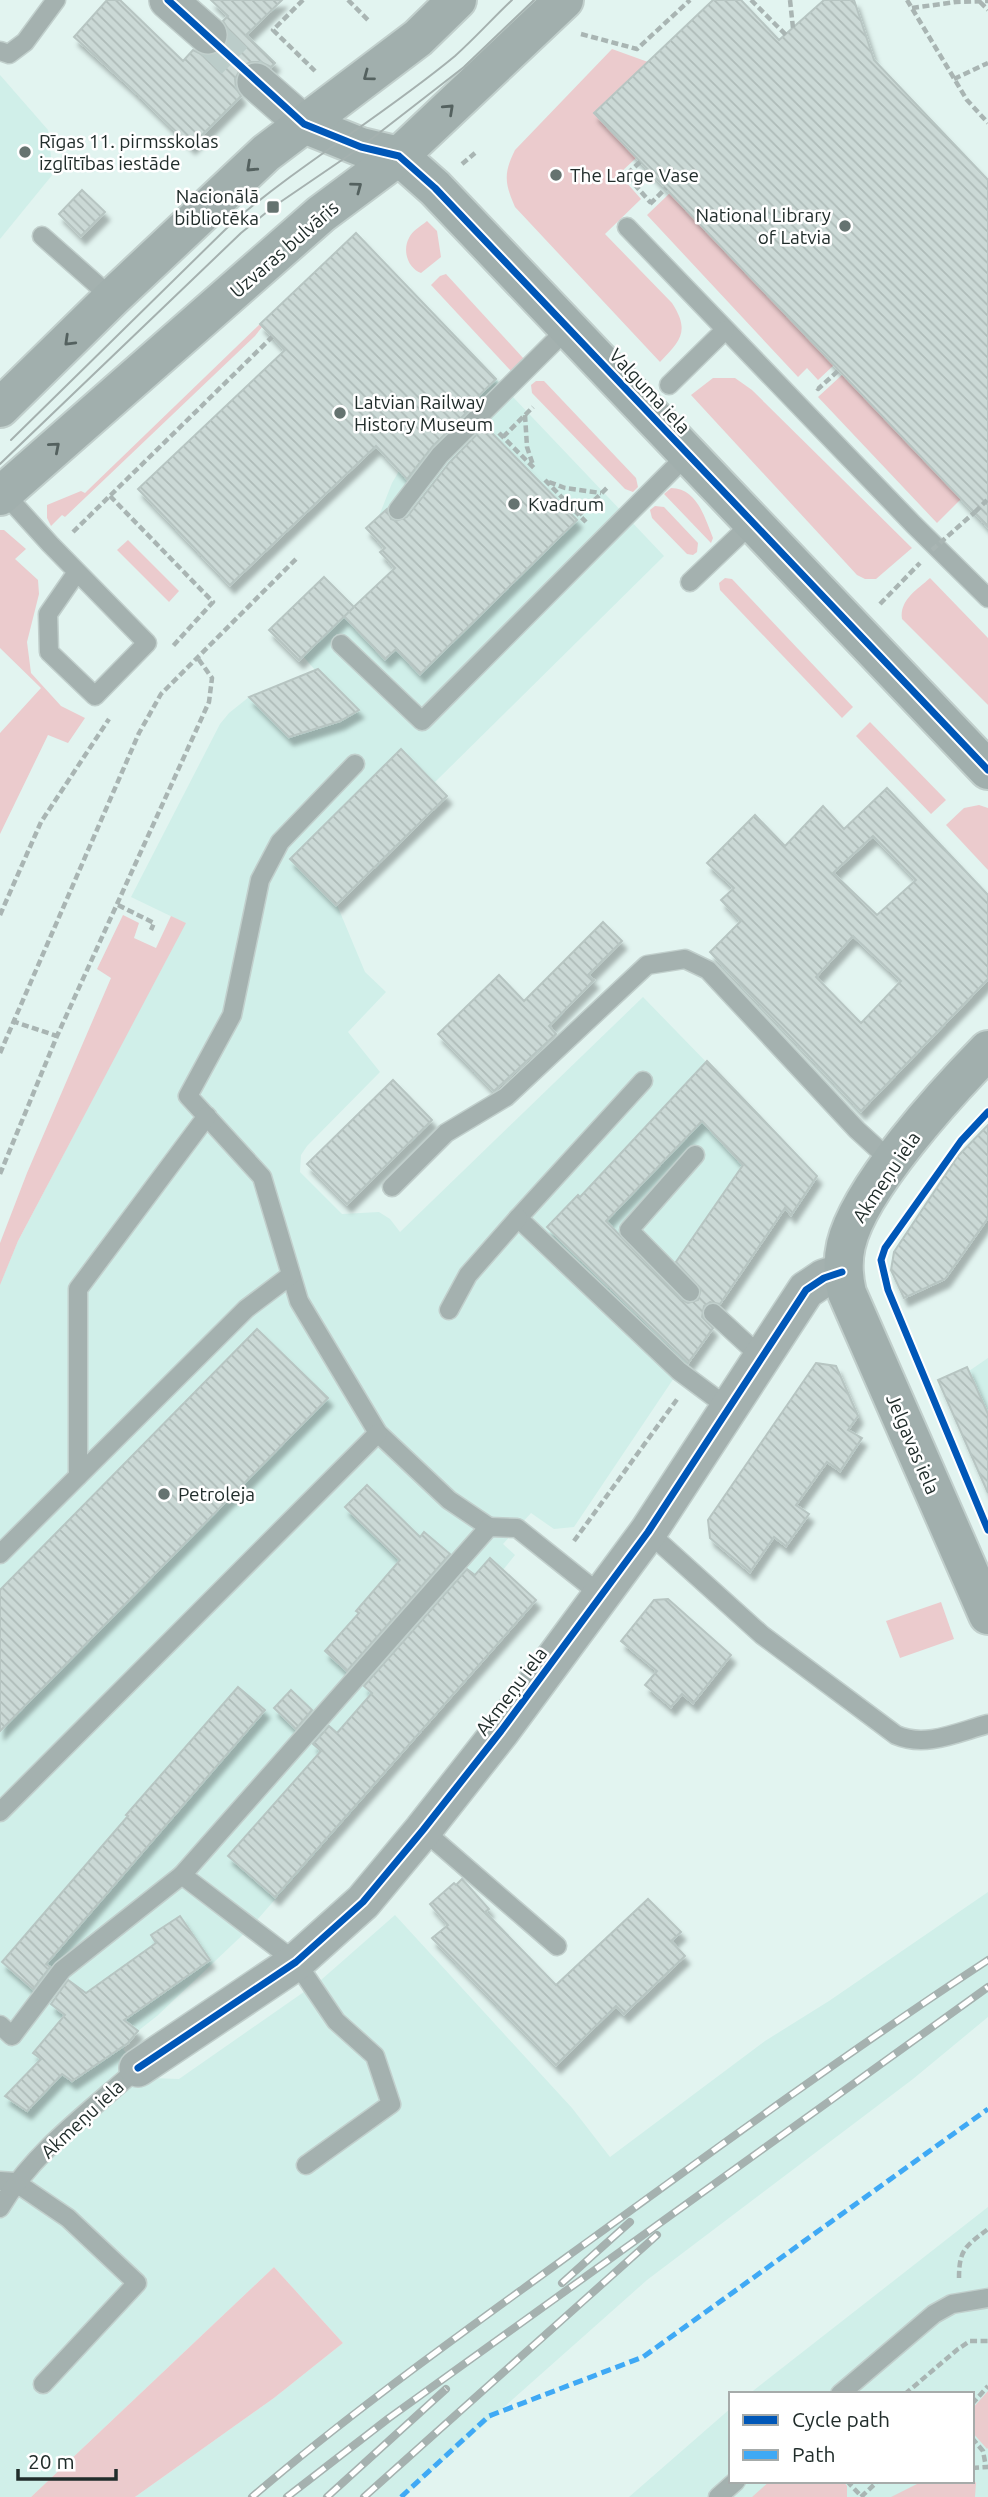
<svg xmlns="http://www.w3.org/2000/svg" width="988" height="2497" font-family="Ubuntu,sans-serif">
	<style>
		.built { fill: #d0efe9 }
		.green { fill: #ebcbcd }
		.building { fill: url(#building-back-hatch); stroke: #b7c5c2; stroke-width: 2; fill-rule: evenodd; filter: url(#shadow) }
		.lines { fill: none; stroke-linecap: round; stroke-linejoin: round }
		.street-tunnel { stroke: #bbccc9; stroke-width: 37; stroke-dasharray: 37 18; stroke-linecap: butt }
		.lane-casing { stroke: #c1cfcc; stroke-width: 21 }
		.street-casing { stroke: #c1cfcc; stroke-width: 40 }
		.secondary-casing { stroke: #c1cfcc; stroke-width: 42 }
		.path { stroke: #a9b5b3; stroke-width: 4.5; stroke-dasharray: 7 3.5; stroke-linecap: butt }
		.lane { stroke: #a4b1af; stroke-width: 18 }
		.street { stroke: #a4b1af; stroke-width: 37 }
		.secondary { stroke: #a1afad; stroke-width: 38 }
		.tram { stroke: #a5b1af; stroke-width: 2 }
		.rail-casing { stroke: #a5b1af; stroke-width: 8 }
		.rail { stroke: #fff; stroke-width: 5; stroke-dasharray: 16; stroke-linecap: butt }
		.path-bridge { stroke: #a9b5b3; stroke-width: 4.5; stroke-dasharray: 7 3.5; stroke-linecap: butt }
		.quiet { stroke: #3fa9f5; stroke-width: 5; stroke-dasharray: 10 5; stroke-linecap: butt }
		.cycleway-casing { stroke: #fff; stroke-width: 11 }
		.cycleway { stroke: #0057b8; stroke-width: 7 }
		.oneway { stroke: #54615f }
		.poi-dot { fill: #657370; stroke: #fff; stroke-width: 2.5 }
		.labels { text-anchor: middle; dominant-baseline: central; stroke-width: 5; stroke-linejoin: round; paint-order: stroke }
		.poi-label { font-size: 19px; fill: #212d2b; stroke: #fff; text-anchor: start }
		.street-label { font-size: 19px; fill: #212d2b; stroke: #fff }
	</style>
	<defs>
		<pattern id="building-back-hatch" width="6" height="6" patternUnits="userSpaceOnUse" patternTransform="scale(1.75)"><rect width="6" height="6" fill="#cbd9d6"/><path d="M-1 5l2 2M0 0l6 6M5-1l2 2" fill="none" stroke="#aebbb8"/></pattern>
		<filter id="shadow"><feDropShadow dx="4.5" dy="8" stdDeviation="2" flood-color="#0004"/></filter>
	</defs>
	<rect width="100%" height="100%" fill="#e2f4f0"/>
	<!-- built -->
	<g class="built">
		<path d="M0,75l48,55 5,44 -53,65z"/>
		<path d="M496,379l168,177 -229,226 12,14 -110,109 28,67 21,20 -38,40 32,40 -73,74 -6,9 -1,17 42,42 37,-2 11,7 10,13 243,-235 174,179 -26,39 -7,-6 -76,112 6,6 -27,38 -3,-2 -110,164 -20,2 -23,-16 -28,31 12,11 -12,15 33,30 -285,327 -94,89 -19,15 -15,18 15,19 14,10 27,1 142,-99 74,-65 177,193 38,49 155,-116 64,-40 159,-109v125l-75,62 -266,201 -244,217h-268l139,-99 69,-55 -69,-76 -243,230h-31v-1213l18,-43 167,-318 -54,-26 89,-173 9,-11 20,-16 66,-27 -12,-14 92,-88 -15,-16 17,-17 -18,-19 13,-33 7,-12z"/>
		<path d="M988,1358v136l-50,-114 29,-13 2,4z"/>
		<path d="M988,2207v290h-359l102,-89v73h241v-87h-223z"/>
	</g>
	<!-- green -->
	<g class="green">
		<path d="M612,49l36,13 -54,51 42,45 -17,16 22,25 -36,35 67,69c18,28 9,37 -12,59l-145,-155c-10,-23 -12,-33 0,-57z"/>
		<path d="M670,193l164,172 -16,15 -11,-12 -9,9 -151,-162z"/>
		<path d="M427,221l10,10 4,26 -20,16c-13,-5 -19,-22 -12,-35 3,-7 12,-12 18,-17z"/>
		<path d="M446,274l78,85 -13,12 -80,-86 9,-9z"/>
		<path d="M260,324l2,3 -7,9 -190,181 -3,-2 -11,11 -4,-8v-13l34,-14 4,2 3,-3z"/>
		<path d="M843,374l118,125 -24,24 -119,-126z"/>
		<path d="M713,378h22l17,12 160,158 -36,31h-11l-8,-4 -166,-180z"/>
		<path d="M536,381h8l92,97 2,9 -5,5 -8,-3 -93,-96 -1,-8z"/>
		<path d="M671,488c26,0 34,30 42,50l-2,5 -47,-49z"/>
		<path d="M655,506l9,1 34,36 -1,9 -4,3 -6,-1 -35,-36 -2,-8z"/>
		<path d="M0,530h4l22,19 -11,10 23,21 1,14 -12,48 4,31 30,33 24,12 -17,25 -20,-8 -48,99v-101l41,-45 -41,-40z"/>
		<path d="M128,540l51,51 -10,11 -52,-52z"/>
		<path d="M725,578l7,1 121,128 -11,11 -122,-128 -1,-7z"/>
		<path d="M930,578l58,60v67l-86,-86c-3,-19 16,-30 28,-41z"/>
		<path d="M870,722l76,78 -15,14 -75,-78z"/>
		<path d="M979,805l9,3v62l-42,-45 18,-17z"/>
		<path d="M123,915l16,8 -5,15 22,10 15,-32 15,7 -168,318 -18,44v-42l27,-70 84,-195 -14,-9z"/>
		<path d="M941,1602l13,37 -54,19 -14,-37z"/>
		<path d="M274,2267l69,76 -69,55 -139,99h-104z"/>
		<path d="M988,2391v57l-1,1 -15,-17v-23z"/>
		<path d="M972,2477l4,6 -1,14h-84l32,-16h49z"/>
		<path d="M770,2481h73l4,5v11h-95z"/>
	</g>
	<!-- building -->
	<g class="building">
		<path d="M107,0h13l63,61 10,-11 10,5h12l9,-7 4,-8v-11l-5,-8 5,-5 -17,-16h71l-36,35 29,28 -4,4 -10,-5h-11l-9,6 -6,11 1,9 5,8 -50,50 -61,-59 -56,-50z"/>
		<path d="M713,0h28l38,40 45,-40h30l20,60 114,120v347l-394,-414z"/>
		<path d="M82,190l23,22 -24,24 -22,-22z"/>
		<path d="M356,233l140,146 -30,29 3,2 -37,37 -25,32 -31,-33 -146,139 -92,-96 147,-139 -25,-26z"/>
		<path d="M485,426l92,94 -157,154 -24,-25 -11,10 -41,-43 51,-48 -15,-16 5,-4 -19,-20 21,-19 4,10 5,2 11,-4 42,-54z"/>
		<path d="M324,577l30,30 -55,53 -30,-30z"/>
		<path d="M318,669l41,41 -19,11 -51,16 -40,-40z"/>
		<path d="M401,749l46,47 -111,109 -46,-46z"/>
		<path d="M887,788l101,107v84l-127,132 -151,-159 31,-31 -20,-21 13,-12 -27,-25 48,-48 30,31 38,-40 21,23zM873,836l43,44 -39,35 -44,-42zM853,936l48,45 -40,42 -45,-46z"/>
		<path d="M603,922l19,19 -34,34 6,5 -45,46 7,8 -62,57 -56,-57 61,-59 25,26z"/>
		<path d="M707,1061l110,115 -26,39 -6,-7 -65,96 -10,-2 -6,4 -2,11 11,11 -25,35 -141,-136 31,-32 2,2zM702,1121l41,44 -67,97 25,27 -3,11 -10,3 -6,-3 -76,-79z"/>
		<path d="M393,1080l39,40 -85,84 -40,-40z"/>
		<path d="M988,1125v93l-43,61 -41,19 -13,-28 3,-18 64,-96z"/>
		<path d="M257,1329l71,69 -328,333v-141z"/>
		<path d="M816,1363l20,3 22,50 -10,14 14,8 -22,33 -13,-9 -31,43 13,9 -23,32 -12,-9 -24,35 -40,-34 -2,-18z"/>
		<path d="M967,1367l21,47v79l-50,-113z"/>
		<path d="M367,1485l53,52 4,-5 26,22 -103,117 -22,-20 34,-38 -3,-2 44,-51 -55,-53z"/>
		<path d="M490,1558l46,42 -261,297 -47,-41 93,-105 -8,-7 16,-18 8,7 35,-40 -8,-7 103,-117 8,6z"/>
		<path d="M668,1599l63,56 -38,48 -11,-9 -11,13 -26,-22 12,-14 -36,-30 33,-41z"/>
		<path d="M238,1687l27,23 -219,254 4,3 -17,22 -31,-27 126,-146 -2,-1z"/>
		<path d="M291,1690l21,20 -16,19 -22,-21z"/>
		<path d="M462,1879l27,30 -4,3 71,73 92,-86 33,33 -10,9 14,15 -61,58 -8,-8 -60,59 -124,-127 16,-13 -18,-21 24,-21 2,2z"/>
		<path d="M180,1916l30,44 -86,60 14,11 -10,12 -56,38 -10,-7 -35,37 -22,-15 36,-37 -8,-6 32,-38 -14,-11 17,-24 18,13 70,-50 -5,-8z"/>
	</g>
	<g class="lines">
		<!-- street-tunnel -->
		<path class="street-tunnel" d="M208,35l48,47"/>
		<defs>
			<g id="lane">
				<path d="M0,51l9,3 16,-12 31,-42"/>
				<path d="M627,227l287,298 74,73"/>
				<path d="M42,236l70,62"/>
				<path d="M669,385l56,-55"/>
				<path d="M2,491l48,53 97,99 -52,53 -46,-44 -1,-38 29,-42"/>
				<path d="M398,510l42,-55 129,-128"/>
				<path d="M690,582l63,-60"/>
				<path d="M341,644l81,77 266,-267"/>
				<path d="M355,764l-75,78 -20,38 -28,135 -44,81 74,81 37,124 79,132 71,67 40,27"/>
				<path d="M643,1081l-125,137 161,153 51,38"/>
				<path d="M392,1187l54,-54 60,-36 141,-132 38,-6 23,11 149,160 35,32"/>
				<path d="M690,1292l-61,-62 66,-75"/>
				<path d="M449,1310l19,-35 50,-57"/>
				<path d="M713,1313l49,45"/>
				<path d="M78,1476v-187l129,-173"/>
				<path d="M648,1532l114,103 134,100c30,13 62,-3 92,-11"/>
				<path d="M0,1554l246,-245 45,-34"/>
				<path d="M0,1812l378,-379"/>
				<path d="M423,1830l134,116"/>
				<path d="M0,2025l12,11 50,-66 120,-95"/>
				<path d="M306,2165l85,-61 -16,-48 -39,-35 -40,-59 -114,-87 307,-348 28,1 84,67"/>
				<path d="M0,2181l15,1 53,36 69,65 -94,101"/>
				<path d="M0,2208c33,-56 90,-97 138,-140"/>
				<path d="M840,2394l94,-80 18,-10 36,-6"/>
				<path d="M718,2497l18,-16"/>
			</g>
			<g id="street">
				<path d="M168,0l40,35"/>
				<path d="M256,82l48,42"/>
				<path d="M138,2068l158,-106 67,-60 60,-72 78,-99 147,-199 158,-242 18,-12 18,-6"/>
			</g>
			<g id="secondary">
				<path d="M304,124l57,23 38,9 36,32 553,582"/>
				<path d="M0,408l112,-110 154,-145 152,-115 39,-38"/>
				<path d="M0,496l321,-282 78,-58 165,-156"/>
				<path d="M988,1050c-42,43 -129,138 -142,195 -4,17 -3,31 1,48l141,322"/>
			</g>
		</defs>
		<!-- lane casing -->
		<use href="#lane" class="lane-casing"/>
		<!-- street casing -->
		<use href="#street" class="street-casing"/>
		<!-- secondary casing -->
		<use href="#secondary" class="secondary-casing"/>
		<!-- path -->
		<g class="path">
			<path d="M303,0l-30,30 42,41"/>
			<path d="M348,0l22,22"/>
			<path d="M751,0l35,35"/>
			<path d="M790,0l3,28"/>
			<path d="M907,0l60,100 21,23"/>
			<path d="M980,2l8,8"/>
			<path d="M912,8l44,-6 32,-1"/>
			<path d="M581,34l56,15 53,-49"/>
			<path d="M954,79l34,-16"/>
			<path d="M640,162l-14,13 25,28"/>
			<path d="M462,164l13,-11"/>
			<path d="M650,204l16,-16"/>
			<path d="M817,388l1,1 21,-19"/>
			<path d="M525,415l2,32 6,18"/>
			<path d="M499,433l36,36"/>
			<path d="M503,437l30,-30"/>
			<path d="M545,480l41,42"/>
			<path d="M549,482l16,6 36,5"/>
			<path d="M110,496l103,106 -41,45"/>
			<path d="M975,512l12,-12"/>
			<path d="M579,515l30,-29"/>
			<path d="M73,532l199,-195"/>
			<path d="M880,604l40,-41"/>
			<path d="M118,905l36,18 -3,7"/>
			<path d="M0,915l41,-93 68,-103"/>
			<path d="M12,1021l45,15"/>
			<path d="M0,1053l139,-320 22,-39 137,-137"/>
			<path d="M0,1174l57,-138 152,-334 3,-24 -15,-21"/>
			<path d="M574,1541l104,-143"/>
			<path d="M959,2278c0,-29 7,-32 29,-49"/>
			<path d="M905,2394l53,-45 12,-8h18"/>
			<path d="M972,2404l16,-18"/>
			<path d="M972,2438l11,13 3,16"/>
			<path d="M972,2468l16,-1"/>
			<path d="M847,2481l14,15"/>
			<path d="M889,2481h19"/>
			<path d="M861,2497l17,-16"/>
		</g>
		<!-- lane -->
		<use href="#lane" class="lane"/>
		<!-- street -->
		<use href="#street" class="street"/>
		<!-- secondary -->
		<use href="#secondary" class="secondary"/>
		<!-- tram -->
		<g class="tram">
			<path d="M11,440l222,-218c70,-60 151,-107 222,-166 20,-18 38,-38 57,-56"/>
			<path d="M0,464l241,-231 32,-26 88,-60 103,-80 70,-67"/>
		</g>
		<defs>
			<g id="rail">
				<path d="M562,2283l68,-61"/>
				<path d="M252,2497c100,-86 209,-163 316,-241 139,-101 277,-202 420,-296"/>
				<path d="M287,2497l102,-79 599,-431"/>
				<path d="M327,2497l119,-108"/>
				<path d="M364,2497l293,-262"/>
			</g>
		</defs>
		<!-- rail casing -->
		<use href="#rail" class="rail-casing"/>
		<!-- rail -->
		<use href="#rail" class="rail"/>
		<!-- path-bridge -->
		<path class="path-bridge" d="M932,550l43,-38"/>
		<!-- quiet -->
		<path class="quiet" d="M401,2497l88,-81 154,-59 345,-248"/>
		<defs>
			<g id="cycleway">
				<path d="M168,0l136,124 57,23 38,9 36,32 553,582"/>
				<path d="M988,1112l-27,29 -76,107 -4,12 7,30 100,240"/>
				<path d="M138,2068l158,-106 67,-60 60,-72 78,-99 147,-199 158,-242 18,-12 18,-6"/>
			</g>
		</defs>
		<!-- cycleway casing -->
		<use href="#cycleway" class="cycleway-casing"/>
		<!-- cycleway -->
		<use href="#cycleway" class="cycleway"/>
	</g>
	<!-- one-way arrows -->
	<defs><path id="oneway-chevron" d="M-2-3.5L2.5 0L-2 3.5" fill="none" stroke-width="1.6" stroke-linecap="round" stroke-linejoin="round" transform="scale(1.75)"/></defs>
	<g class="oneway">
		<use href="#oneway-chevron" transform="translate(368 76) rotate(143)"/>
		<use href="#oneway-chevron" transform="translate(449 109) rotate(-43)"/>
		<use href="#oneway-chevron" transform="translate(251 167) rotate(137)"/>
		<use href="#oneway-chevron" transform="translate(357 187) rotate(-37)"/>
		<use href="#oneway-chevron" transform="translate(69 341) rotate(136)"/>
		<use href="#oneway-chevron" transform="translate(55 447) rotate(-41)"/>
	</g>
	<!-- markers -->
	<g class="poi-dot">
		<circle cx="25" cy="152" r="7"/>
		<circle cx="556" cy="175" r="7"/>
		<rect x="266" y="200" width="14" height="14" rx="3.5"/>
		<circle cx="845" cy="226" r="7"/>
		<circle cx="340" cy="413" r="7"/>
		<circle cx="514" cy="504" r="7"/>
		<circle cx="164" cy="1494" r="7"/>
	</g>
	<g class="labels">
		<!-- poi labels -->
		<g class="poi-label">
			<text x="39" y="141">Rīgas 11. pirmsskolas<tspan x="39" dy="22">izglītības iestāde</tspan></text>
			<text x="570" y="175">The Large Vase</text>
			<text x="259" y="196" text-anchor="end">Nacionālā<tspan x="259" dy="22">bibliotēka</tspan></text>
			<text x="831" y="215" text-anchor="end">National Library<tspan x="831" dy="22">of Latvia</tspan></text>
			<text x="354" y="402">Latvian Railway<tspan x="354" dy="22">History Museum</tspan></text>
			<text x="528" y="504">Kvadrum</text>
			<text x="178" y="1494">Petroleja</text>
		</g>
		<!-- street labels -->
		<g class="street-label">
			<text transform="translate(284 249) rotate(-41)">Uzvaras bulvāris</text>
			<text transform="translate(650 391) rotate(47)">Valguma iela</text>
			<text transform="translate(886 1177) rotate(-56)">Akmeņu iela</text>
			<text transform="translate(913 1444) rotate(67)">Jelgavas iela</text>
			<text transform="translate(511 1691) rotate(-53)">Akmeņu iela</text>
			<text transform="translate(82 2119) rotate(-43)">Akmeņu iela</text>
		</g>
	</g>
	<!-- legend -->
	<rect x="729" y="2392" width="245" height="91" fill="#ffffff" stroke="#a6abaa" stroke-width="2"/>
	<rect x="743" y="2415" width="35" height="10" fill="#0057b8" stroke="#a6abaa" stroke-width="2"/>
	<text x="792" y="2427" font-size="21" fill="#212d2b">Cycle path</text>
	<rect x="743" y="2450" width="35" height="10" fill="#3fa9f5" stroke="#a6abaa" stroke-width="2"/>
	<text x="792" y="2462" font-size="21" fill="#212d2b">Path</text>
	<!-- scale -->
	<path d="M18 2469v10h98v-10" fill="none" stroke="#212d2b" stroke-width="3.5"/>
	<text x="28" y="2469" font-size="21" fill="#212d2b" stroke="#ffffff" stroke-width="5" paint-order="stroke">20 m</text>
</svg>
